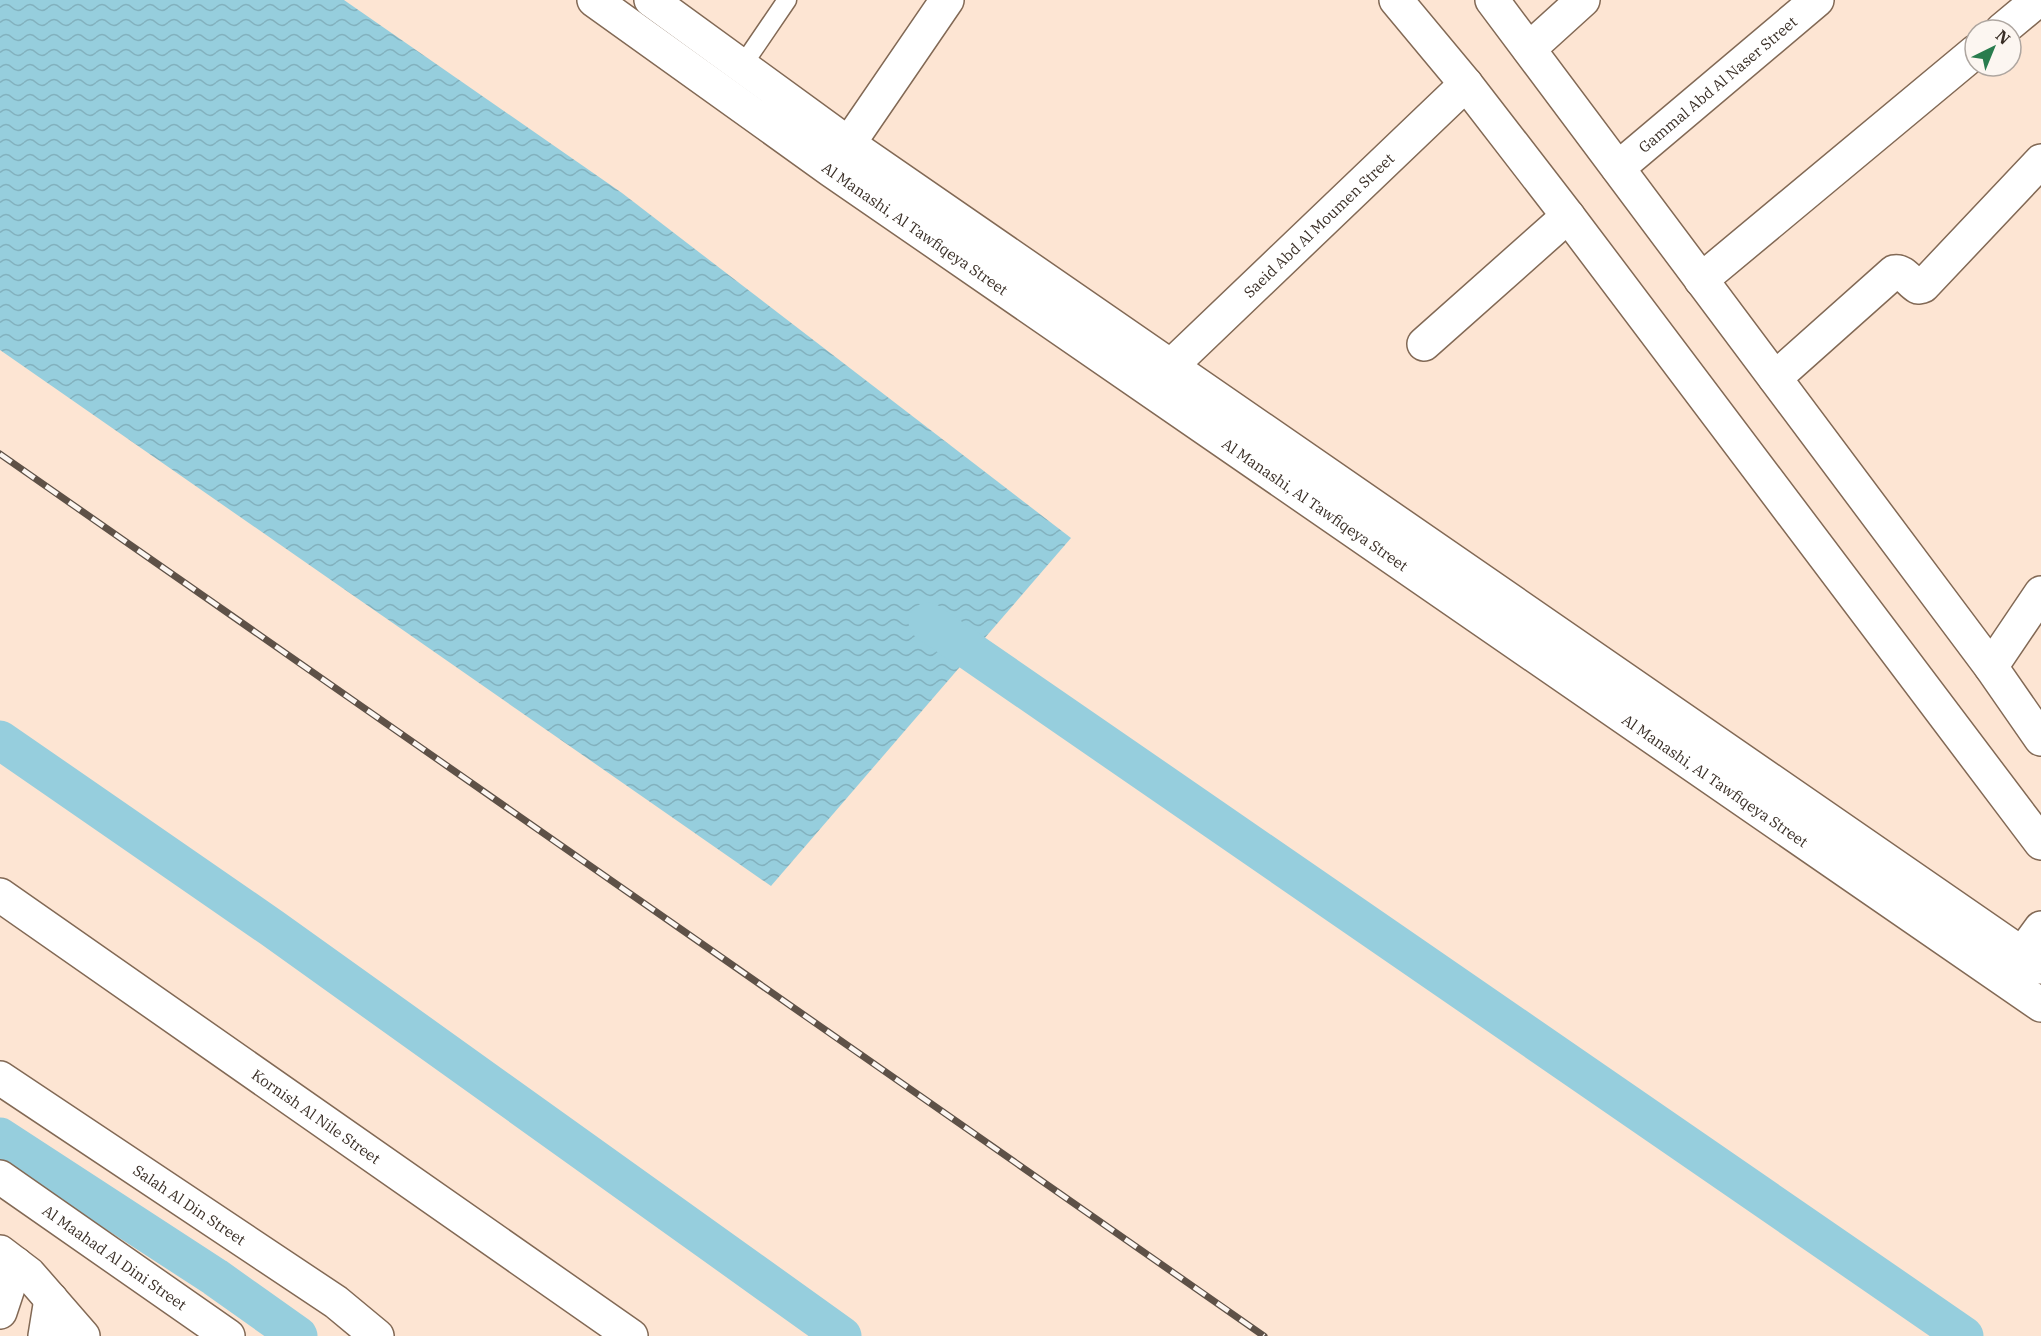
<svg xmlns="http://www.w3.org/2000/svg" width="2041" height="1336" font-family="'IBM Plex Serif',serif">
	<style>
		.water { fill: url(#water-waves) }
		.lines { fill: none; stroke-linecap: round; stroke-linejoin: round }
		.canal { stroke: #96cedd; stroke-width: 39 }
		.service-casing { stroke: #826955; stroke-width: 21 }
		.minor-casing { stroke: #826955; stroke-width: 36 }
		.tertiary-casing { stroke: #826955; stroke-width: 36 }
		.secondary-casing { stroke: #826955; stroke-width: 36 }
		.service { stroke: #fff; stroke-width: 18 }
		.minor { stroke: #fff; stroke-width: 33 }
		.tertiary { stroke: #fff; stroke-width: 33 }
		.secondary { stroke: #fff; stroke-width: 33 }
		.rail-casing { stroke: #5e5147; stroke-width: 7 }
		.rail { stroke: #fcf6f1; stroke-width: 4.5; stroke-dasharray: 14; stroke-linecap: butt }
		.labels { text-anchor: middle; dominant-baseline: central; stroke-width: 4.5; stroke-linejoin: round; paint-order: stroke }
		.street-label { font-size: 15px; fill: #392e26; stroke: #fcf6f1 }
	</style>
	<defs>
		<pattern id="water-waves" width="16" height="10" patternUnits="userSpaceOnUse" patternTransform="scale(1.5)"><rect width="16" height="10" fill="#96cedd"/><path d="M0 5q4-4 8 0t8 0" fill="none" stroke="#82b1be"/></pattern>
	</defs>
	<rect width="100%" height="100%" fill="#fde5d3"/>
	<!-- water -->
	<path class="water" d="M0,0h344l278,193 449,345 -300,348 -771,-536z"/>
	<g class="lines">
		<!-- canal -->
		<g class="canal">
			<path d="M928,622l1036,714"/>
			<path d="M0,740l272,188 570,408"/>
			<path d="M0,1137l215,140 83,59"/>
		</g>
		<defs>
			<path id="service" d="M742,66l45,-66"/>
			<g id="minor">
				<path d="M2002,30l36,-30"/>
				<path d="M1529,49l54,-49"/>
				<path d="M832,168l115,-168"/>
				<path id="s1" d="M1618,168l199,-168"/>
				<path d="M1701,280l274,-228"/>
				<path d="M1424,344l144,-128"/>
				<path id="s2" d="M1171,366l295,-282"/>
				<path d="M1775,378l119,-106c10,-2 15,10 24,15l5,-1 118,-125"/>
				<path d="M1991,667l50,-74"/>
				<path id="s3" d="M0,1078l336,224 41,34"/>
				<path id="s4" d="M0,1177l228,159"/>
				<path d="M0,1252l29,22 54,62"/>
				<path d="M0,1312l16,-48"/>
				<path d="M45,1336l6,-37"/>
			</g>
			<g id="tertiary">
				<path d="M1396,0l70,84 102,132 473,627"/>
				<path d="M1492,0l499,667 50,72"/>
				<path d="M2005,977l36,-49"/>
			</g>
			<g id="secondary">
				<path id="s5" d="M594,0l237,170 1210,835"/>
				<path d="M651,0l198,144 1192,823"/>
				<path id="s6" d="M0,895l631,441"/>
			</g>
		</defs>
		<!-- service casing -->
		<use href="#service" class="service-casing"/>
		<!-- minor casing -->
		<use href="#minor" class="minor-casing"/>
		<!-- tertiary casing -->
		<use href="#tertiary" class="tertiary-casing"/>
		<!-- secondary casing -->
		<use href="#secondary" class="secondary-casing"/>
		<!-- service -->
		<use href="#service" class="service"/>
		<!-- minor -->
		<use href="#minor" class="minor"/>
		<!-- tertiary -->
		<use href="#tertiary" class="tertiary"/>
		<!-- secondary -->
		<use href="#secondary" class="secondary"/>
		<defs>
			<path id="rail" d="M0,454l1264,882"/>
		</defs>
		<!-- rail casing -->
		<use href="#rail" class="rail-casing"/>
		<!-- rail -->
		<use href="#rail" class="rail"/>
	</g>
	<g class="labels">
		<!-- street labels -->
		<g class="street-label">
			<text stroke="none"><textPath href="#s1" startOffset="130">Gammal Abd Al Naser Street</textPath></text>
			<text stroke="none"><textPath href="#s2" startOffset="204">Saeid Abd Al Moumen Street</textPath></text>
			<text stroke="none"><textPath href="#s5" startOffset="394">Al Manashi, Al Tawfiqeya Street</textPath></text>
			<text stroke="none"><textPath href="#s5" startOffset="880">Al Manashi, Al Tawfiqeya Street</textPath></text>
			<text stroke="none"><textPath href="#s5" startOffset="1366">Al Manashi, Al Tawfiqeya Street</textPath></text>
			<text stroke="none"><textPath href="#s6" startOffset="386">Kornish Al Nile Street</textPath></text>
			<text stroke="none"><textPath href="#s3" startOffset="228">Salah Al Din Street</textPath></text>
			<text stroke="none"><textPath href="#s4" startOffset="140">Al Maahad Al Dini Street</textPath></text>
		</g>
	</g>
	<!-- north arrow -->
	<g transform="translate(1993 48) rotate(43)"><circle r="28" fill="#fcf6f1" stroke="#aea6a0" stroke-width="1.5"/>
	<path d="M0-4.5L10 22L0 15L-10 22Z" fill="#297c4e"/>
	<text y="-9" font-size="16" font-weight="bold" text-anchor="middle" fill="#392e26">N</text>
	</g>
</svg>
